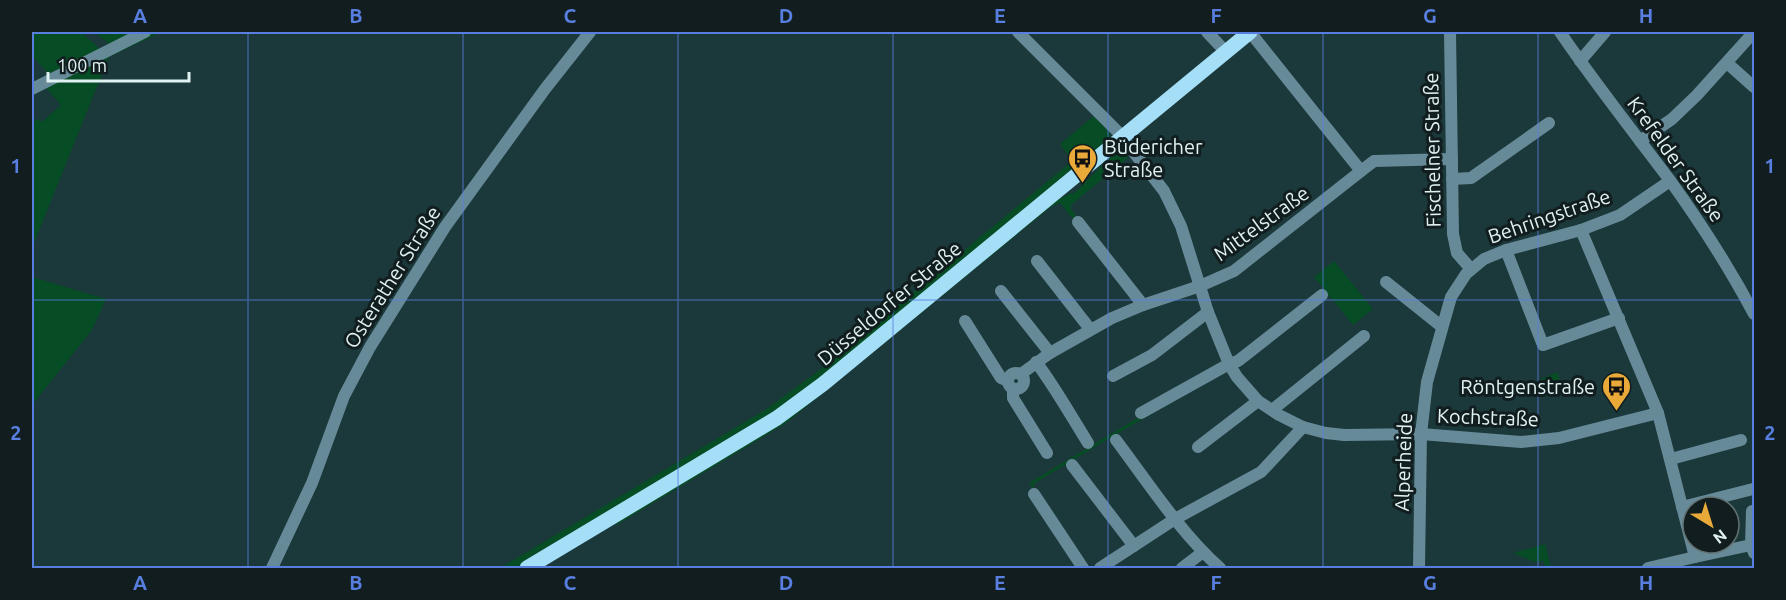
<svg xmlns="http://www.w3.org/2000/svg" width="1786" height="600" font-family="Ubuntu,sans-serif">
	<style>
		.green { fill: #064c24 }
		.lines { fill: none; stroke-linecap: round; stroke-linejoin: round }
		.minor { stroke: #678a99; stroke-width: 12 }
		.major { stroke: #a5def7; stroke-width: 15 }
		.grid { fill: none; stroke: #587fe0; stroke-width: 1.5; stroke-opacity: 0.55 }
		.labels { text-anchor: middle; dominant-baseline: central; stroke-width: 6; stroke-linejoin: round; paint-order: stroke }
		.poi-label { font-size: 20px; fill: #e0f1f2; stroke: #111d1e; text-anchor: start }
		.street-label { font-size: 20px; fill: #e0f1f2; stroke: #111d1e }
		.neatline { fill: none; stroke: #587fe0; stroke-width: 2 }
		.grid-label { font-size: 20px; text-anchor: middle; font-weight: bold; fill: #587fe0 }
	</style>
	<rect width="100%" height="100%" fill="#1b383a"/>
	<!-- green -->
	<g class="green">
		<path d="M32,32h49l19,17 -51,25 -17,-18z"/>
		<path d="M94,32h41l-25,12z"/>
		<path d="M154,32h8l-53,25 -77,191v-126l7,-3 3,3 19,-17 -16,-18z"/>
		<path d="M1094,116l15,16 2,5 -294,245 -67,48 -233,138h-17l265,-158 52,-38 255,-211 -12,-17z"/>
		<path d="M1116,153h5l8,4 -58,48v4l9,12 -3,3 -17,-21 -8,3 -266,217 -170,102 1,-4 141,-84 296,-235 17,-9 2,1c15,-13 27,-28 43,-41z"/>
		<path d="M1334,261l39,48 -20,16 -39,-48z"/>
		<path d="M32,277l74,22 -14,31 -60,75z"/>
		<path d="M1557,372l7,19 -17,6 -6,-18z"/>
		<path d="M1222,374l-104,59 -83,50 -2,6 -4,-6 112,-67z"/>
		<path d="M1545,544l6,24h-5l-3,-7 -8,1 -22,-9z"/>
	</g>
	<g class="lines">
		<!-- minor -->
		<g class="minor">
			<path d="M1018,32l100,100 46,59 17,35 27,86 21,52 8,13 21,24 21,14 24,12 23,6 18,2 77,-1 100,8 38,-4 99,-25"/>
			<path d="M1207,32l19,20"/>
			<path d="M1450,32l3,202 4,19 14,16"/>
			<path d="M1560,32c34,50 72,98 109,147 31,43 60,88 85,135"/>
			<path d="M1580,61l25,-29"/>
			<path d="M1727,63l27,24"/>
			<path d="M32,89l113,-57"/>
			<path d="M1640,141l32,-22 25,-24 57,-63"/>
			<path d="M1361,171l13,-10 78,-2"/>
			<path d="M1452,179l19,-1 78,-55"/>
			<path d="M1078,222l65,83"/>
			<path d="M1581,230l77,183 37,144 -47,11"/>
			<path d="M1506,250l37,95 76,-27"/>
			<path d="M1037,261l53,68"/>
			<path d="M1386,282l55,44"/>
			<path d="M1001,291l49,62"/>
			<path d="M965,321l36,57 7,3"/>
			<path d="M1036,362c19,25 35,54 52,81"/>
			<circle cx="1016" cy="381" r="8"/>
			<path d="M1021,374l29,-21 62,-35 31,-13 57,-19 34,-15 127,-100 -111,-139"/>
			<path d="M1113,376l39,-21 56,-43"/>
			<path d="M1013,389v9l34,55"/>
			<path d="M1272,410l92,-74"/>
			<path d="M1141,413l88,-49 9,-3 84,-66"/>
			<path d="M1116,440c33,44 64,92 104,128"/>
			<path d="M1198,447l60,-46"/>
			<path d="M1671,459l70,-19"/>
			<path d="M1072,465l62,81"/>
			<path d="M1034,494l49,74"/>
			<path d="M1682,507l71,-18"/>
			<path d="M1751,545l1,-34"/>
			<path d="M1695,557l56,-12 3,8"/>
			<path d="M272,568l40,-85 32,-87 26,-49 75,-120 100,-138 45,-57"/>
			<path d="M1100,568l75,-49 86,-47 42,-45"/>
			<path d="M1182,568l21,-16"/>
			<path d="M1419,568l2,-134 6,-52 24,-85 15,-23 18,-15 22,-9 75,-20 39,-15 50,-34"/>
		</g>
		<!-- major -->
		<path class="major" d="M527,568l250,-150 46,-34 427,-352"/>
	</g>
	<!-- grid -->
	<path class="grid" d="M248,32v536M463,32v536M678,32v536M893,32v536M1108,32v536M1323,32v536M1538,32v536M32,300h1722"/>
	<!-- icons -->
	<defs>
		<symbol id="bus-pin" viewBox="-11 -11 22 30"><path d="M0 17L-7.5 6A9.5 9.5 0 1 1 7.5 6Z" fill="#eaaa39" stroke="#111d1e"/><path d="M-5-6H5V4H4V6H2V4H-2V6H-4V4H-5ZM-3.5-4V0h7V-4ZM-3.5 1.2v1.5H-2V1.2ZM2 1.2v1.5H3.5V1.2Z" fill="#111"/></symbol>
	</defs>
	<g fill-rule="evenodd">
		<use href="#bus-pin" x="1066" y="142" width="33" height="45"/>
		<use href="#bus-pin" x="1600" y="370" width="33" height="45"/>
	</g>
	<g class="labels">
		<!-- poi labels -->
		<g class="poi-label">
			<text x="1104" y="146">Büdericher<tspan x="1104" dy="23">Straße</tspan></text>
			<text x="1595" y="386" text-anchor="end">Röntgenstraße</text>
		</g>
		<!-- street labels -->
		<g class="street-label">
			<text transform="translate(1432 150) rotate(-91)">Fischelner Straße</text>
			<text transform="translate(1676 159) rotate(54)">Krefelder Straße</text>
			<text transform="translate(1549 216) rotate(-19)">Behringstraße</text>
			<text transform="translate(1261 223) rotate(-36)">Mittelstraße</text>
			<text transform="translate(392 277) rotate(-58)">Osterather Straße</text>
			<text transform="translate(889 303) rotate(-40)">Düsseldorfer Straße</text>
			<text transform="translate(1488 417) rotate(2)">Kochstraße</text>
			<text transform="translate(1403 462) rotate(-88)">Alperheide</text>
		</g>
	</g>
	<!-- border -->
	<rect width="1786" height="600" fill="none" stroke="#111d1e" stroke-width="66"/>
	<!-- north arrow -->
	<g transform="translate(1711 525) rotate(142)"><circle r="28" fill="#111d1e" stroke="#647273" stroke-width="1.5"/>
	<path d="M0-4.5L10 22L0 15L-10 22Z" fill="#eaaa39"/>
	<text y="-9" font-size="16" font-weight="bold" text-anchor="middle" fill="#e0f1f2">N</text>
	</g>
	<!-- scale -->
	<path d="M48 72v9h141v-9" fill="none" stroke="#e0f1f2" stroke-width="3"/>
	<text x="57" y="72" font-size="18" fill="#e0f1f2" stroke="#111d1e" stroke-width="4.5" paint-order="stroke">100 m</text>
	<rect x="33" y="33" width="1720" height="534" class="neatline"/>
	<g class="grid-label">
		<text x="140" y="23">A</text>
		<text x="356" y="23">B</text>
		<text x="570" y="23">C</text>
		<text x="786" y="23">D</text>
		<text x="1000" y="23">E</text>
		<text x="1216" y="23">F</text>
		<text x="1430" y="23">G</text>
		<text x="1646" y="23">H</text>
		<text x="16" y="173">1</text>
		<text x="1770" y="173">1</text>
		<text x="16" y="440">2</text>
		<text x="1770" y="440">2</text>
		<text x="140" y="590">A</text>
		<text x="356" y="590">B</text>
		<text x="570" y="590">C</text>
		<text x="786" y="590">D</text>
		<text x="1000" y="590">E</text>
		<text x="1216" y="590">F</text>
		<text x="1430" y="590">G</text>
		<text x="1646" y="590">H</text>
	</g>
</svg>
